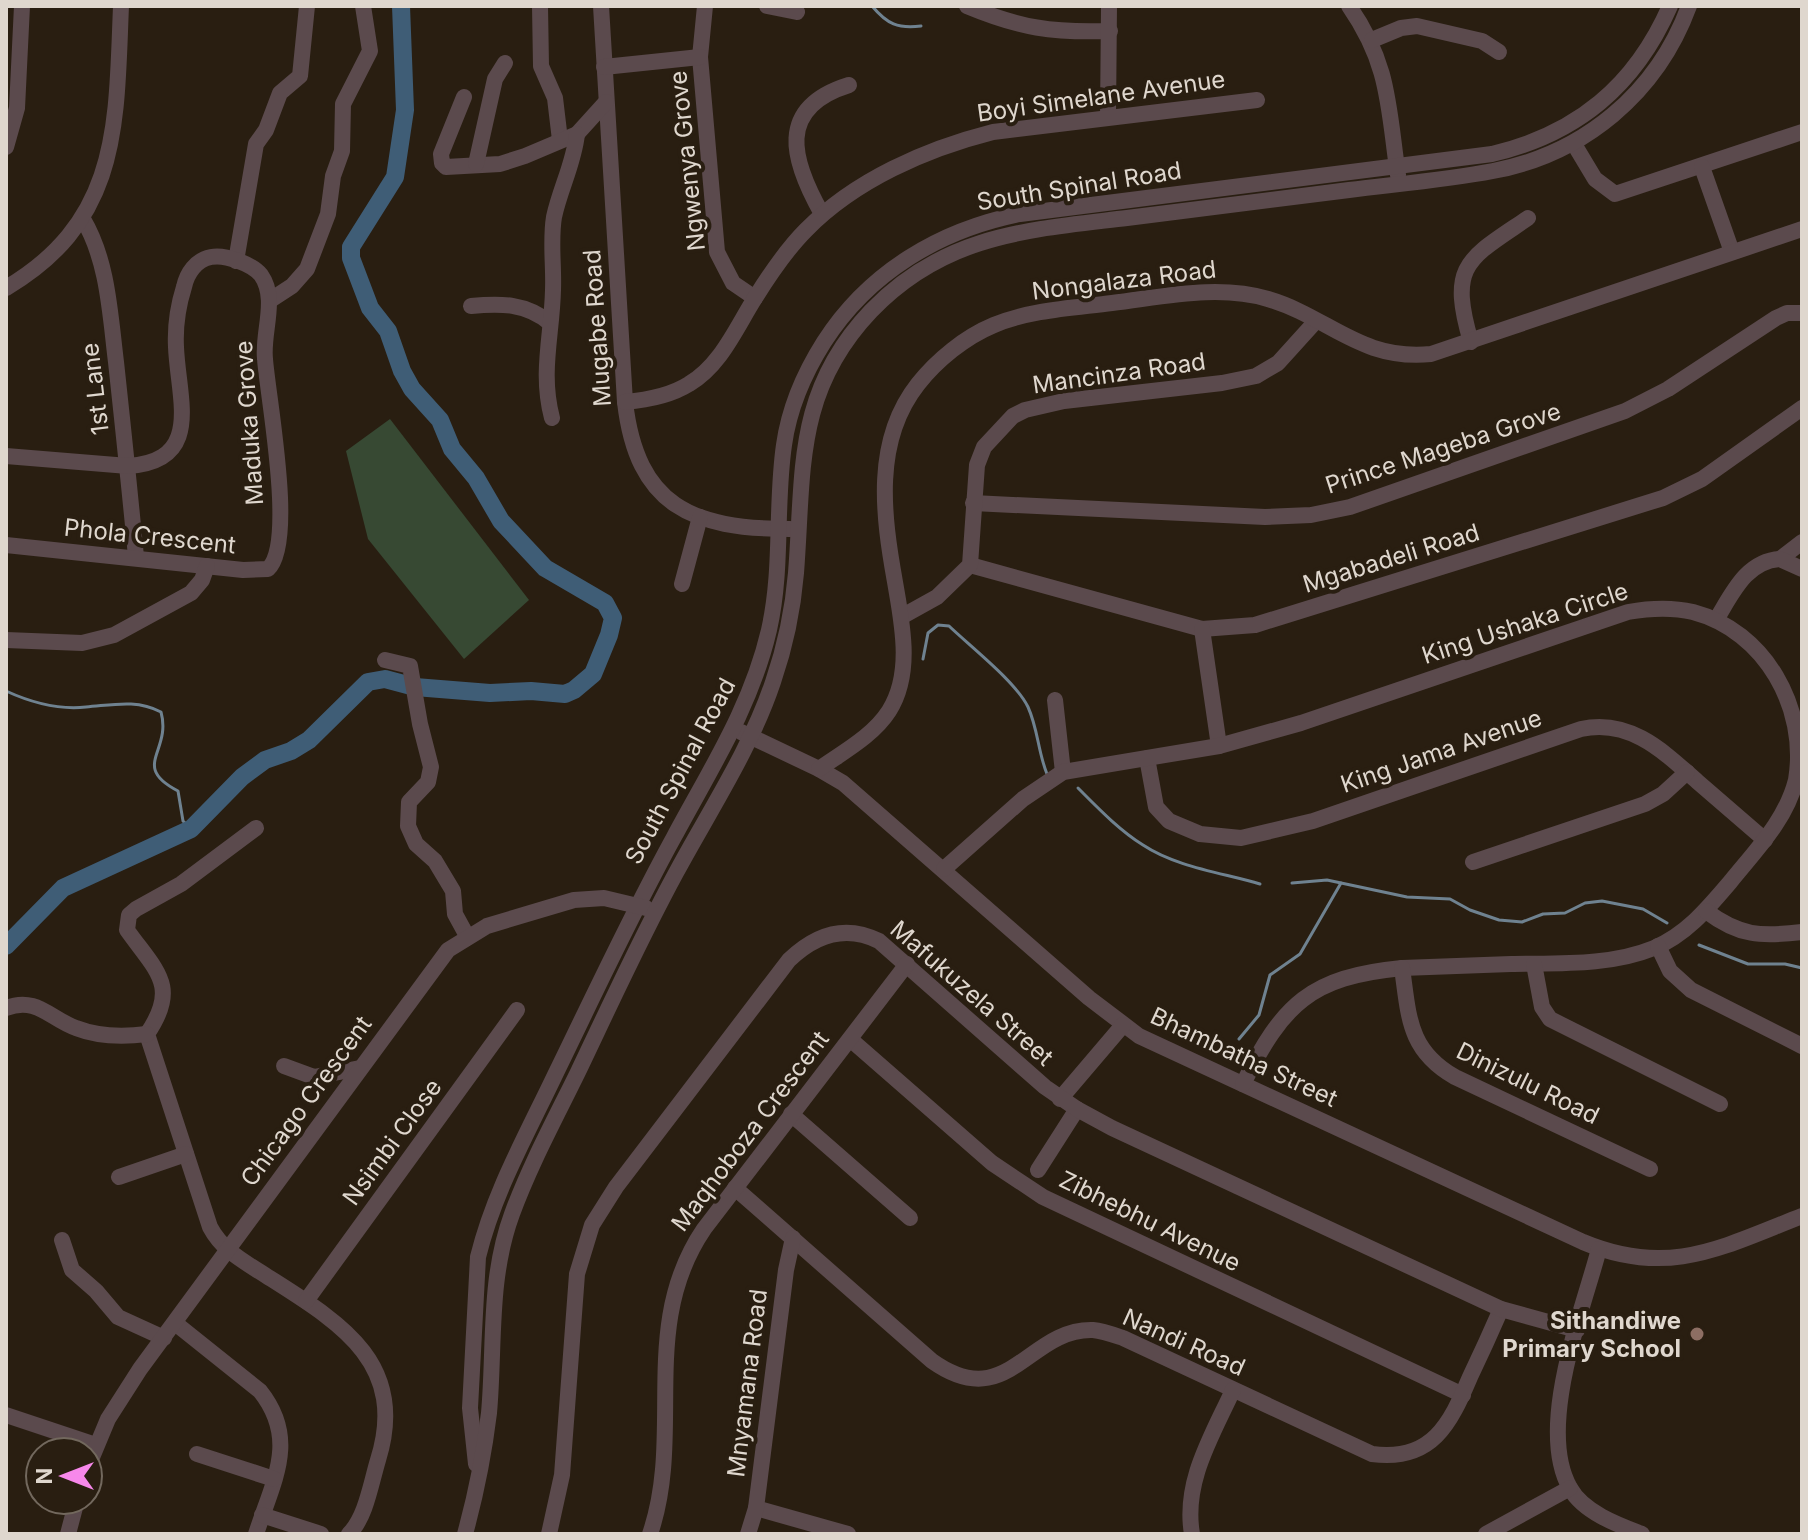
<svg xmlns="http://www.w3.org/2000/svg" width="1808" height="1540" font-family="Inter,sans-serif">
	<style>
		.green { fill: #374933 }
		.lines { fill: none; stroke-linecap: round; stroke-linejoin: round }
		.stream { stroke: #6f8290; stroke-width: 3 }
		.river { stroke: #3f5d76; stroke-width: 18 }
		.minor { stroke: #5b4a4d; stroke-width: 16 }
		.education-dot { fill: #8d6e63; stroke: #291e11; stroke-width: 3 }
		.labels { text-anchor: middle; dominant-baseline: central; stroke-width: 8; stroke-linejoin: round; paint-order: stroke }
		.street-label { font-size: 24px; fill: #dfd7ce; stroke: #291e11 }
		.poi-label { font-size: 24px; font-weight: bold; fill: #dfd7ce; stroke: #291e11; text-anchor: end }
	</style>
	<rect width="100%" height="100%" fill="#291e11"/>
	<!-- green -->
	<path class="green" d="M390,419l139,181 -65,59 -96,-120 -22,-88z"/>
	<g class="lines">
		<!-- stream -->
		<g class="stream">
			<path d="M872,6c15,18 26,23 49,20"/>
			<path d="M923,659l5,-26 10,-8 11,1c22,21 67,56 79,81 10,22 10,45 19,67"/>
			<path d="M6,691c24,11 53,19 80,16 27,-2 50,-8 75,5 11,40 -31,54 17,79l5,30 8,8"/>
			<path d="M1078,788c20,20 41,42 65,57 33,22 80,28 117,39"/>
			<path d="M1292,883l35,-3 80,17 43,2 20,11 29,10 23,2 21,-8 22,-1 20,-10 17,-2 41,8 24,14"/>
			<path d="M1699,945l49,19h37l17,4"/>
			<path d="M1239,1039l20,-24 11,-40 30,-21 41,-71"/>
		</g>
		<!-- river -->
		<path class="river" d="M6,946l57,-58 128,-59 51,-52 23,-17 26,-9 18,-11 59,-58 17,-3 30,8 75,6 41,-2 34,3 9,-4 19,-16 16,-39 4,-17 -8,-15 -60,-35 -44,-47 -25,-43 -24,-29 -12,-29 -28,-31 -10,-18 -14,-40 -18,-23 -19,-50v-11l44,-70 10,-67 -4,-104"/>
		<!-- minor -->
		<g class="minor">
			<path d="M540,6l1,60 14,32 5,42"/>
			<path d="M601,6l24,396c12,104 67,127 165,127"/>
			<path d="M705,6l-5,51 17,195 16,31 22,15"/>
			<path d="M767,6l30,6"/>
			<path d="M967,6c53,22 85,27 143,25"/>
			<path d="M1349,6c41,59 39,101 49,169"/>
			<path d="M1372,40l29,-12 16,-2 65,15 17,11"/>
			<path d="M604,67l96,-10"/>
			<path d="M464,97l-23,57 1,9 4,4 54,-3 25,-8 52,-22 29,-32"/>
			<path d="M1108,117l1,-111"/>
			<path d="M1574,144l21,35 20,15 187,-62"/>
			<path d="M6,147l11,-39 5,-102"/>
			<path d="M476,164l19,-85 10,-16"/>
			<path d="M1702,167l30,85"/>
			<path d="M822,214c-30,-53 -47,-106 27,-129"/>
			<path d="M83,219c25,42 27,95 33,143 7,65 14,130 20,195"/>
			<path d="M236,261l20,-117 10,-14 14,-37 20,-17 7,-70"/>
			<path d="M6,288c115,-68 110,-164 115,-282"/>
			<path d="M269,301l23,-15 15,-17 21,-55 5,-38 9,-25 1,-47 27,-53 -7,-45"/>
			<path d="M471,306c29,-3 55,-3 79,17"/>
			<path d="M1471,342c-23,-78 -3,-83 57,-124"/>
			<path d="M625,402c23,-2 45,-6 64,-18 32,-19 47,-56 66,-86 15,-24 31,-48 51,-68 49,-50 120,-81 187,-98l264,-32"/>
			<path d="M552,418c-12,-45 0,-83 1,-128 1,-25 -3,-49 1,-73 6,-28 20,-54 23,-83"/>
			<path d="M6,456l122,10c76,-5 50,-67 48,-119 -1,-20 2,-41 8,-60 3,-14 12,-27 27,-30 14,-3 41,7 50,18 17,24 1,57 4,84 3,40 31,184 3,210l-25,1 -237,-25"/>
			<path d="M973,503l292,14 46,-2 39,-8 275,-96 43,-22 108,-71 11,-5h15"/>
			<path d="M1780,559l22,-17"/>
			<path d="M970,565l232,64 53,-4 408,-127 39,-19 100,-71"/>
			<path d="M682,584l18,-67"/>
			<path d="M901,617l36,-20 33,-32 7,-100 7,-18 29,-31 12,-6 39,-9 158,-18 34,-7 22,-13 38,-42"/>
			<path d="M1716,620c16,-26 30,-59 64,-61l22,10"/>
			<path d="M1202,629l17,117"/>
			<path d="M6,640l76,3 32,-8 77,-42 11,-13 5,-14"/>
			<path d="M385,660l25,6 10,58 11,43 -3,15 -19,20 -1,24 8,18 19,17 18,30 2,23 12,22"/>
			<path d="M1055,700l8,72"/>
			<path d="M741,732l78,37 24,14 246,215 50,38 444,206c86,36 139,5 219,-26"/>
			<path d="M1147,758l9,49 13,14 31,13 41,4 72,-17 268,-92c50,-11 84,24 118,54 22,19 44,38 66,57"/>
			<path d="M819,769c24,-17 54,-33 70,-58 24,-38 13,-88 6,-129 -12,-67 -22,-141 23,-198 19,-24 47,-47 76,-59 36,-15 79,-17 118,-22 51,-6 106,-19 156,-4 61,18 92,62 163,55l371,-125"/>
			<path d="M256,828l-75,56 -45,25 -7,6 -2,15c29,41 53,56 20,104l63,193c12,23 33,34 55,48 72,46 144,86 113,185 -7,23 -12,57 -29,74"/>
			<path d="M1473,862l172,-58 18,-10 24,-22"/>
			<path d="M944,869l79,-70 40,-27 156,-26 82,-23 327,-111c22,-4 44,-5 65,0 72,19 115,96 103,168 -10,40 -40,70 -65,101 -23,27 -44,53 -77,67 -44,18 -96,15 -143,16 -36,1 -73,3 -109,4 -92,9 -119,36 -159,116"/>
			<path d="M1706,911c33,25 55,26 96,21"/>
			<path d="M1658,946l12,25 21,19 111,56"/>
			<path d="M1534,964l8,43 8,12 170,85"/>
			<path d="M1402,968c7,49 6,82 53,109l195,92"/>
			<path d="M6,1008c31,-12 44,11 70,20 23,9 47,9 71,6"/>
			<path d="M850,1039l142,124 51,34 420,198"/>
			<path d="M284,1066l30,11 46,-9"/>
			<path d="M1060,1099l63,-74"/>
			<path d="M791,1114l119,104"/>
			<path d="M1038,1170l39,-61"/>
			<path d="M119,1177l67,-23"/>
			<path d="M735,1188l197,173c76,54 96,-33 161,-31 10,1 21,5 30,8l249,116c60,8 78,-30 98,-77 11,-23 21,-45 31,-68"/>
			<path d="M62,1240l10,30 24,21 22,26 46,21"/>
			<path d="M1599,1249c-17,64 -63,179 -29,239 13,24 48,37 72,46"/>
			<path d="M306,1301l211,-291"/>
			<path d="M175,1323l85,68c39,49 13,90 -4,143"/>
			<path d="M6,1415l90,30"/>
			<path d="M197,1454l77,25"/>
			<path d="M476,1464l-6,-56 8,-151c16,-65 49,-123 77,-182 39,-80 76,-160 119,-238 37,-69 77,-130 95,-207 14,-62 6,-123 15,-185 5,-36 21,-73 40,-103 45,-70 116,-112 196,-128l472,-60c85,-20 143,-68 178,-148"/>
			<path d="M88,1467l20,-48 32,-50 308,-419 39,-24 87,-26 30,-2 42,10"/>
			<path d="M756,1508l92,26"/>
			<path d="M262,1515l59,19"/>
			<path d="M68,1534l9,-34"/>
			<path d="M465,1534c11,-40 19,-80 24,-121 6,-67 -1,-134 23,-199 18,-49 43,-95 66,-142 32,-67 63,-135 99,-201 33,-61 74,-123 96,-189 12,-35 20,-73 23,-109 8,-102 -2,-181 75,-262 74,-77 157,-81 256,-93 74,-9 148,-18 222,-28 48,-6 97,-10 144,-19 91,-17 164,-78 196,-165"/>
			<path d="M549,1534l13,-59 15,-201 15,-49 24,-38 173,-227c26,-25 56,-36 90,-19l166,146 32,22 35,19 389,181 76,21"/>
			<path d="M650,1534c35,-102 -12,-208 54,-305l203,-265"/>
			<path d="M748,1534l8,-26 30,-238 7,-32"/>
			<path d="M1192,1534c-9,-52 20,-98 41,-144"/>
			<path d="M1486,1534l84,-46"/>
		</g>
	</g>
	<!-- markers -->
	<circle class="education-dot" cx="1697" cy="1334" r="8"/>
	<g class="labels">
		<!-- street labels -->
		<g class="street-label">
			<text transform="translate(1101 96) rotate(-8)">Boyi Simelane Avenue</text>
			<text transform="translate(687 161) rotate(-96)">Ngwenya Grove</text>
			<text transform="translate(1079 186) rotate(-9)">South Spinal Road</text>
			<text transform="translate(1124 280) rotate(-7)">Nongalaza Road</text>
			<text transform="translate(597 328) rotate(-94)">Mugabe Road</text>
			<text transform="translate(1119 373) rotate(-8)">Mancinza Road</text>
			<text transform="translate(95 389) rotate(-97)">1st Lane</text>
			<text transform="translate(249 423) rotate(-94)">Maduka Grove</text>
			<text transform="translate(1443 448) rotate(-18)">Prince Mageba Grove</text>
			<text transform="translate(150 536) rotate(6)">Phola Crescent</text>
			<text transform="translate(1391 558) rotate(-17)">Mgabadeli Road</text>
			<text transform="translate(1525 623) rotate(-18)">King Ushaka Circle</text>
			<text transform="translate(1441 751) rotate(-19)">King Jama Avenue</text>
			<text transform="translate(680 771) rotate(-62)">South Spinal Road</text>
			<text transform="translate(972 993) rotate(41)">Mafukuzela Street</text>
			<text transform="translate(1244 1057) rotate(25)">Bhambatha Street</text>
			<text transform="translate(1528 1083) rotate(26)">Dinizulu Road</text>
			<text transform="translate(306 1101) rotate(-54)">Chicago Crescent</text>
			<text transform="translate(750 1131) rotate(-53)">Maqhoboza Crescent</text>
			<text transform="translate(392 1142) rotate(-54)">Nsimbi Close</text>
			<text transform="translate(1150 1221) rotate(26)">Zibhebhu Avenue</text>
			<text transform="translate(1184 1342) rotate(24)">Nandi Road</text>
			<text transform="translate(747 1383) rotate(-83)">Mnyamana Road</text>
		</g>
		<!-- poi labels -->
		<g class="poi-label">
			<text x="1681" y="1320">Sithandiwe<tspan x="1681" dy="28">Primary School</tspan></text>
		</g>
	</g>
	<!-- border -->
	<rect width="1808" height="1540" fill="none" stroke="#dfd7ce" stroke-width="16"/>
	<!-- north arrow -->
	<g transform="translate(64 1476) rotate(270)"><circle r="38" fill="#291e11" stroke="#72685d" stroke-width="2"/>
	<path d="M0-6L14 30L0 20L-14 30Z" fill="#f788eb"/>
	<text y="-12" font-size="22" font-weight="bold" text-anchor="middle" fill="#dfd7ce">N</text>
	</g>
</svg>
